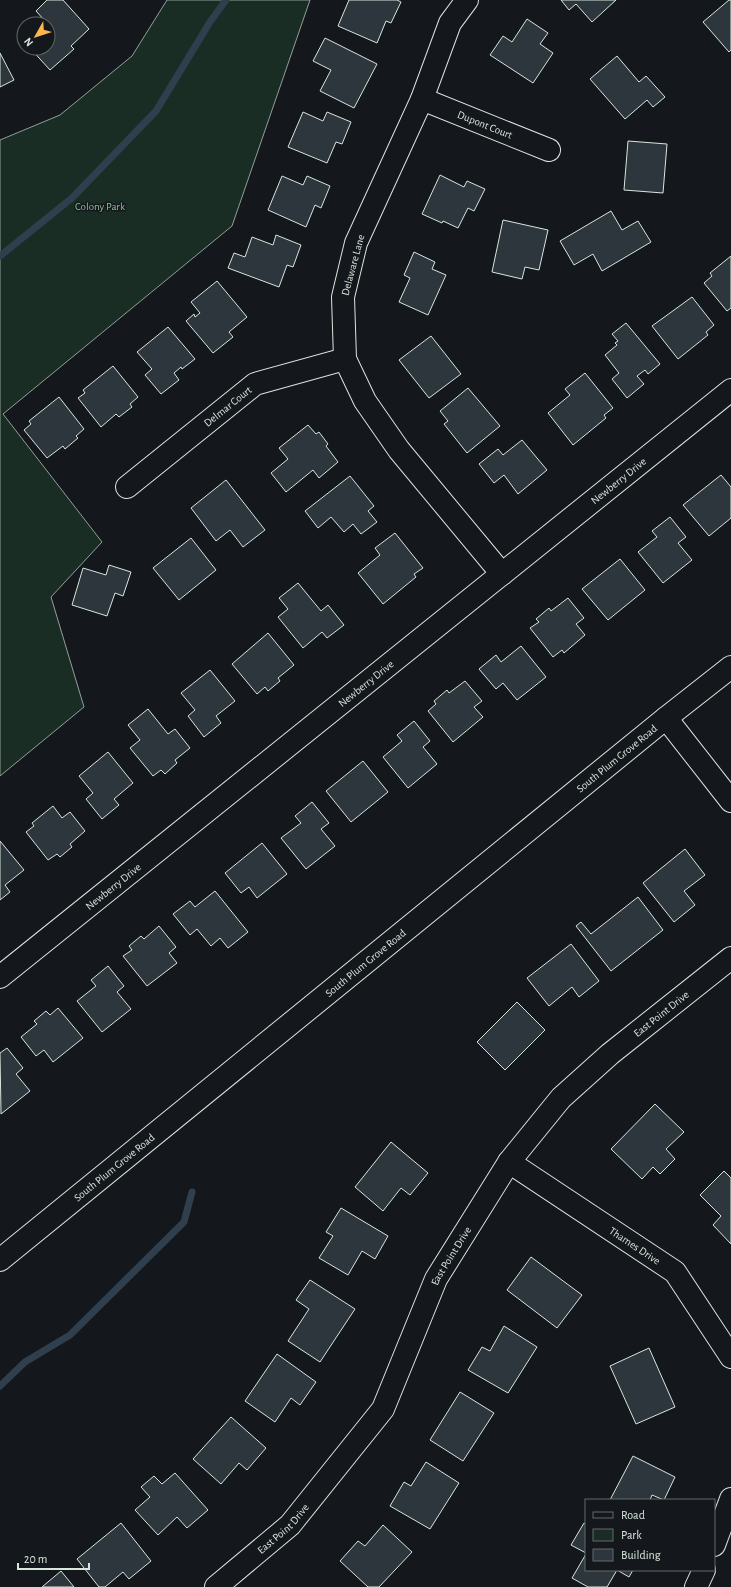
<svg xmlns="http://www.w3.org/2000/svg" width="731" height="1587" font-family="'Alegreya Sans',sans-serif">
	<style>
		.green { fill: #1a2d24; stroke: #939e99 }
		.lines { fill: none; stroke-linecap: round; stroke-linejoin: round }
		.stream { stroke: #2f3f4d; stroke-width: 7 }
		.building { fill: #2c363c; stroke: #d8e6dc }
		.minor-casing { stroke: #d8e6dc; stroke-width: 24 }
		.minor { stroke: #14181c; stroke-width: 22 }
		.labels { text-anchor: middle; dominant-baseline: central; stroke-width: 3; stroke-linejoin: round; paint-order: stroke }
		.street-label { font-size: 11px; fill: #d8e6dc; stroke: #14181c }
		.park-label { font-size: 11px; fill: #8ac095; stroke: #14181c }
	</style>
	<rect width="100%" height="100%" fill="#14181c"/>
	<!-- green -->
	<path class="green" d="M167,0h143l-78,226 -229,188 99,128 -51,55 33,110 -84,69v-636l60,-25 72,-59z"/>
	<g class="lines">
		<!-- stream -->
		<g class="stream">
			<path d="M0,256l72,-58 84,-87 54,-89 16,-22"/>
			<path d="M0,1386l25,-24 45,-27 114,-113 8,-30"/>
		</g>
	</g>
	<!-- building -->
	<g class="building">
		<path d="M47,0h16l26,29 -18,17 3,3 -24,21 -20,-22h18v-24h-7l4,-3 -9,-10z"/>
		<path d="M349,0h48l4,2 -10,21 -5,-2 -9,22 -39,-17z"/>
		<path d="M561,0h55l-24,22 -16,-18 -7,6z"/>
		<path d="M729,0h2v50l-2,2 -26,-30z"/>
		<path d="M527,19l21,14 -8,11 13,9 -20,30 -43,-28 13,-19 9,6z"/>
		<path d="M325,38l52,26 -23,44 -34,-17 11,-21 -18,-9z"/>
		<path d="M0,53l14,27 -14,7z"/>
		<path d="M617,56l22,26 7,-6 19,21 -12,10 -6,-7 -22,19 -35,-40z"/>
		<path d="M303,112l20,9 4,-9 24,10 -9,22 -6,-2 -9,21 -39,-16z"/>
		<path d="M628,141l39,3 -4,49 -39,-3z"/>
		<path d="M440,175l24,12 3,-6 18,8 -11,22 -6,-3 -10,20 -15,-7 -1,2 -20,-9z"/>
		<path d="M282,176l21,9 4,-9 23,10 -9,22 -6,-3 -9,22 -38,-17z"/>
		<path d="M611,211l11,19 16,-9 13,21 -49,29 -9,-17 -19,11 -14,-24z"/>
		<path d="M503,220l45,10 -9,40 -14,-3 -3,12 -30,-7z"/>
		<path d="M276,235l25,10 -8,22 -6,-2 -8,22 -51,-19 6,-15 11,4 7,-20 21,8z"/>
		<path d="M414,252l21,10 -3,7 14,6 -18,40 -29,-13 11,-24 -6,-3z"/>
		<path d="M731,256v52l-4,3 -23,-28 8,-7 -2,-3z"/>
		<path d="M217,281l30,36 -18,15 4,5 -20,16 -27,-32 8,-7 1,3 5,-4 -9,-11z"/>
		<path d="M692,297l22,28 -8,7 2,3 -30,24 -26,-33z"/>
		<path d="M626,323l34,41 -12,10 -3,-4 -8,6 7,8 -17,14 -15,-19 7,-6 -14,-18 12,-10 -2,-2 3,-2 -6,-7z"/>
		<path d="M168,327l27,32 -13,10 -1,-2 -7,6 5,7 -18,14 -16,-19 7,-6 -15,-17z"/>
		<path d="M431,336l30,38 -32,24 -30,-38z"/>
		<path d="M113,366l25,31 -8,7 2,3 -13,10 -3,-3 -15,13 -23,-29 7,-5 -2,-3z"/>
		<path d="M585,373l28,35 -9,7 2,3 -33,27 -25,-32 22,-18 -5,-6z"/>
		<path d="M468,388l32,38 -33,27 -23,-29 4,-3 -8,-10z"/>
		<path d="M59,397l25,32 -8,7 2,2 -13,11 -2,-3 -16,12 -23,-28 7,-6 -2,-3z"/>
		<path d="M308,425l8,9 3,-2 9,12 -2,2 12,16 -19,16 -6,-8 -27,22 -15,-19 17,-14 -9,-11z"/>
		<path d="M522,440l25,30 -29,24 -14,-19 -10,8 -15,-19 19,-15 5,6z"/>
		<path d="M721,475l10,12v31l-22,18 -26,-31z"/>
		<path d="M350,476l24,30 -6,5 9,11 -16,12 -8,-10 -9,8 -13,-15 -13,11 -13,-17z"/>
		<path d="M226,480l39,50 -22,17 -13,-17 -14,11 -25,-33z"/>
		<path d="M670,517l16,20 -8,6 14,17 -29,23 -25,-31 19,-15 -5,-6z"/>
		<path d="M395,533l28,35 -9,6 2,3 -33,27 -25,-31 22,-18 -5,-7z"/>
		<path d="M191,538l25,32 -37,30 -26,-32z"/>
		<path d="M620,559l25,31 -37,30 -26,-31z"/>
		<path d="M109,565l22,7 -8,24 -8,-3 -8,23 -35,-11 11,-37 23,7z"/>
		<path d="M298,583l23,28 7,-6 16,20 -17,13 -5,-6 -19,16 -25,-31 10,-8 -9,-11z"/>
		<path d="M568,598l16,20 -8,6 9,11 -21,18 -2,-3 -9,7 -23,-29 9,-6 -3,-3 13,-11 2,3z"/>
		<path d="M268,633l26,32 -16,13 2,3 -12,10 -3,-4 -8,7 -25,-30z"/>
		<path d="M521,646l25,31 -29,23 -14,-17 -7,6 -17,-20 17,-14 5,7z"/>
		<path d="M210,670l25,31 -19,15 5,7 -17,14 -16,-21 7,-6 -14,-17z"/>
		<path d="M465,681l17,20 -8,6 9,10 -30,25 -25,-31 8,-7 -2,-3 13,-11 2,3z"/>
		<path d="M148,709l20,25 7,-5 15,19 -15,12 2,3 -12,11 -4,-4 -8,6 -23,-28 10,-8 -12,-15z"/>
		<path d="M414,721l16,20 -7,6 14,17 -29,24 -25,-31 19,-16 -5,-6z"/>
		<path d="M108,752l25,31 -19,16 5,6 -17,14 -16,-20 7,-6 -14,-17z"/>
		<path d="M363,761l25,31 -37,30 -25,-31z"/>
		<path d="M312,802l17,21 -8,6 14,17 -29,23 -25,-31 20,-15 -6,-7z"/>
		<path d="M53,806l9,12 8,-6 15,19 -15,13 2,3 -12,10 -3,-3 -9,6 -22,-28 8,-6 -2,-3z"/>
		<path d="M0,841l24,29 -19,15 5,7 -10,8z"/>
		<path d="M262,843l25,31 -30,24 -8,-11 -8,6 -16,-20z"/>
		<path d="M685,849l20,26 -21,16 11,14 -21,17 -31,-39z"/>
		<path d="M215,891l33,41 -20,16 -8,-10 -9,8 -14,-17 -7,6 -17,-21 17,-13 5,6z"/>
		<path d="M638,897l25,33 -52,41 -35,-45 5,-4 10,12z"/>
		<path d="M159,926l17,21 -7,6 8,10 -30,23 -24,-30 9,-6 -3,-4 12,-10 3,3z"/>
		<path d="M571,944l28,37 -20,16 -7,-10 -23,19 -22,-28z"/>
		<path d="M108,966l16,20 -7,6 14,17 -29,23 -25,-31 19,-15 -5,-6z"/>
		<path d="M517,1002l28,28 -40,40 -28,-28z"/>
		<path d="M58,1008l25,30 -30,24 -9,-12 -8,6 -15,-19 16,-13 -3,-3 12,-10 4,4z"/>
		<path d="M7,1048l16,20 -7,6 14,17 -29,23 -1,-61z"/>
		<path d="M655,1104l29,28 -18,17 9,10 -15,15 -7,-7 -11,12 -31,-30z"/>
		<path d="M391,1142l37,31 -18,22 -9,-7 -18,23 -28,-24z"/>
		<path d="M724,1171l7,7v66l-18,-19 8,-9 -21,-21z"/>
		<path d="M341,1208l47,28 -13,23 -13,-8 -14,24 -29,-17 14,-22 -7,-4z"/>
		<path d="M531,1257l51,38 -25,33 -50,-38z"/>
		<path d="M310,1280l45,29 -35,53 -32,-21 21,-32 -13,-9z"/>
		<path d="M504,1326l33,21 -29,46 -40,-23 14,-23 8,4z"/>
		<path d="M649,1348l26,59 -39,17 -26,-58z"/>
		<path d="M277,1354l39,28 -16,23 -9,-7 -16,24 -30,-21z"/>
		<path d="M460,1392l34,21 -31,48 -33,-21z"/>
		<path d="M231,1417l35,31 -19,22 -8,-7 -18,21 -28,-25z"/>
		<path d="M633,1456l42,21 -11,23 -12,-5 -2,5h-40z"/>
		<path d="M426,1462l33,21 -29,46 -40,-23 14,-24 7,4z"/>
		<path d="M175,1473l33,37 -21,18 -10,-11 -19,18 -23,-25 15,-13 -9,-10 13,-11 8,8z"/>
		<path d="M121,1523l30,38 -22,18 -6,-7 -18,15h-6l-22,-28z"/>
		<path d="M584,1523l2,1v29l-15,-8z"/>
		<path d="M383,1525l29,27 -33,35h-11l-28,-26 18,-20 7,5z"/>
		<path d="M586,1554v16h31l-10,17h-19l-16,-9z"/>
		<path d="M617,1570h16l-4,7z"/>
		<path d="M61,1571l13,16h-32z"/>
	</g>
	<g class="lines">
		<defs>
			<g id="minor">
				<path d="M467,0l-17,23 -28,76 -66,144 -13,54 2,62 20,42 34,49 103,124"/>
				<path id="s1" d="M422,99l127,51"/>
				<path id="s2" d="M127,487l128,-103 90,-25"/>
				<path d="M666,718l65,83"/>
				<path id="s3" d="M0,977l731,-587"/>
				<path id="s4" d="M509,1162l166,110 56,85"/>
				<path id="s5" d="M0,1260l666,-542 65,-51"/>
				<path d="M714,1545l17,-46"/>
				<path id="s6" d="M216,1587l74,-62 93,-116 53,-130 73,-117 52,-64 49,-44 121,-96"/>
				<path d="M696,1587l8,-17"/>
			</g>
		</defs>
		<!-- minor casing -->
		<use href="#minor" class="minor-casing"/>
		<!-- minor -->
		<use href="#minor" class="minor"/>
	</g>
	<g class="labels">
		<!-- street labels -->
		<g class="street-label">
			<text stroke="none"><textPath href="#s1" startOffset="68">Dupont Court</textPath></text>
			<text transform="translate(353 265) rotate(-75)">Delaware Lane</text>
			<text stroke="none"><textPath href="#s2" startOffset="129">Delmar Court</textPath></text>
			<text stroke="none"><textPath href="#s3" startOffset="793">Newberry Drive</textPath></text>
			<text stroke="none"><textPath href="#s3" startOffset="469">Newberry Drive</textPath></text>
			<text stroke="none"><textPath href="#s5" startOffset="795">South Plum Grove Road</textPath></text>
			<text stroke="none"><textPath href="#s3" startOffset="145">Newberry Drive</textPath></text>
			<text stroke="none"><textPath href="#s5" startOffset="471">South Plum Grove Road</textPath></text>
			<text stroke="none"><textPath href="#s6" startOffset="737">East Point Drive</textPath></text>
			<text stroke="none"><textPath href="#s5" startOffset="147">South Plum Grove Road</textPath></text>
			<text stroke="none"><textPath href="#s4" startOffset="151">Thames Drive</textPath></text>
			<text stroke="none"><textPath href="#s6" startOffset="413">East Point Drive</textPath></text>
			<text stroke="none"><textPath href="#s6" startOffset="89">East Point Drive</textPath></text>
		</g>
		<!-- park labels -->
		<g class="park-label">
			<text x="100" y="206">Colony Park</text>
		</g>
	</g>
	<!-- legend -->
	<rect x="585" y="1499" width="130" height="72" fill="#14181c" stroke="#626a69"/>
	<rect x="593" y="1512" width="20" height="6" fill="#14181c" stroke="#626a69"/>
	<text x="621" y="1519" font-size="12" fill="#d8e6dc">Road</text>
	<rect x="593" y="1529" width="20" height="12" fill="#1a2d24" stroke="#626a69"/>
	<text x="621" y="1539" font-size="12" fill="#d8e6dc">Park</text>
	<rect x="593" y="1549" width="20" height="12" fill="#2c363c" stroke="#626a69"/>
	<text x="621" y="1559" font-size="12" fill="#d8e6dc">Building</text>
	<!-- north arrow -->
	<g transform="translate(36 36) rotate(231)"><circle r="19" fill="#14181c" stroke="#626a69"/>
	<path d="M0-3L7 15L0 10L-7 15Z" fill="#ffb74d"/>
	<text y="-6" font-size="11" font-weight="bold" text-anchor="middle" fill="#d8e6dc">N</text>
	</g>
	<!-- scale -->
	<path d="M18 1563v6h71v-6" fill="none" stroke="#d8e6dc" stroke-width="2"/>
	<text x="24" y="1563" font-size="12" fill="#d8e6dc" stroke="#14181c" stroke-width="3" paint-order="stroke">20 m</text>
</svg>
